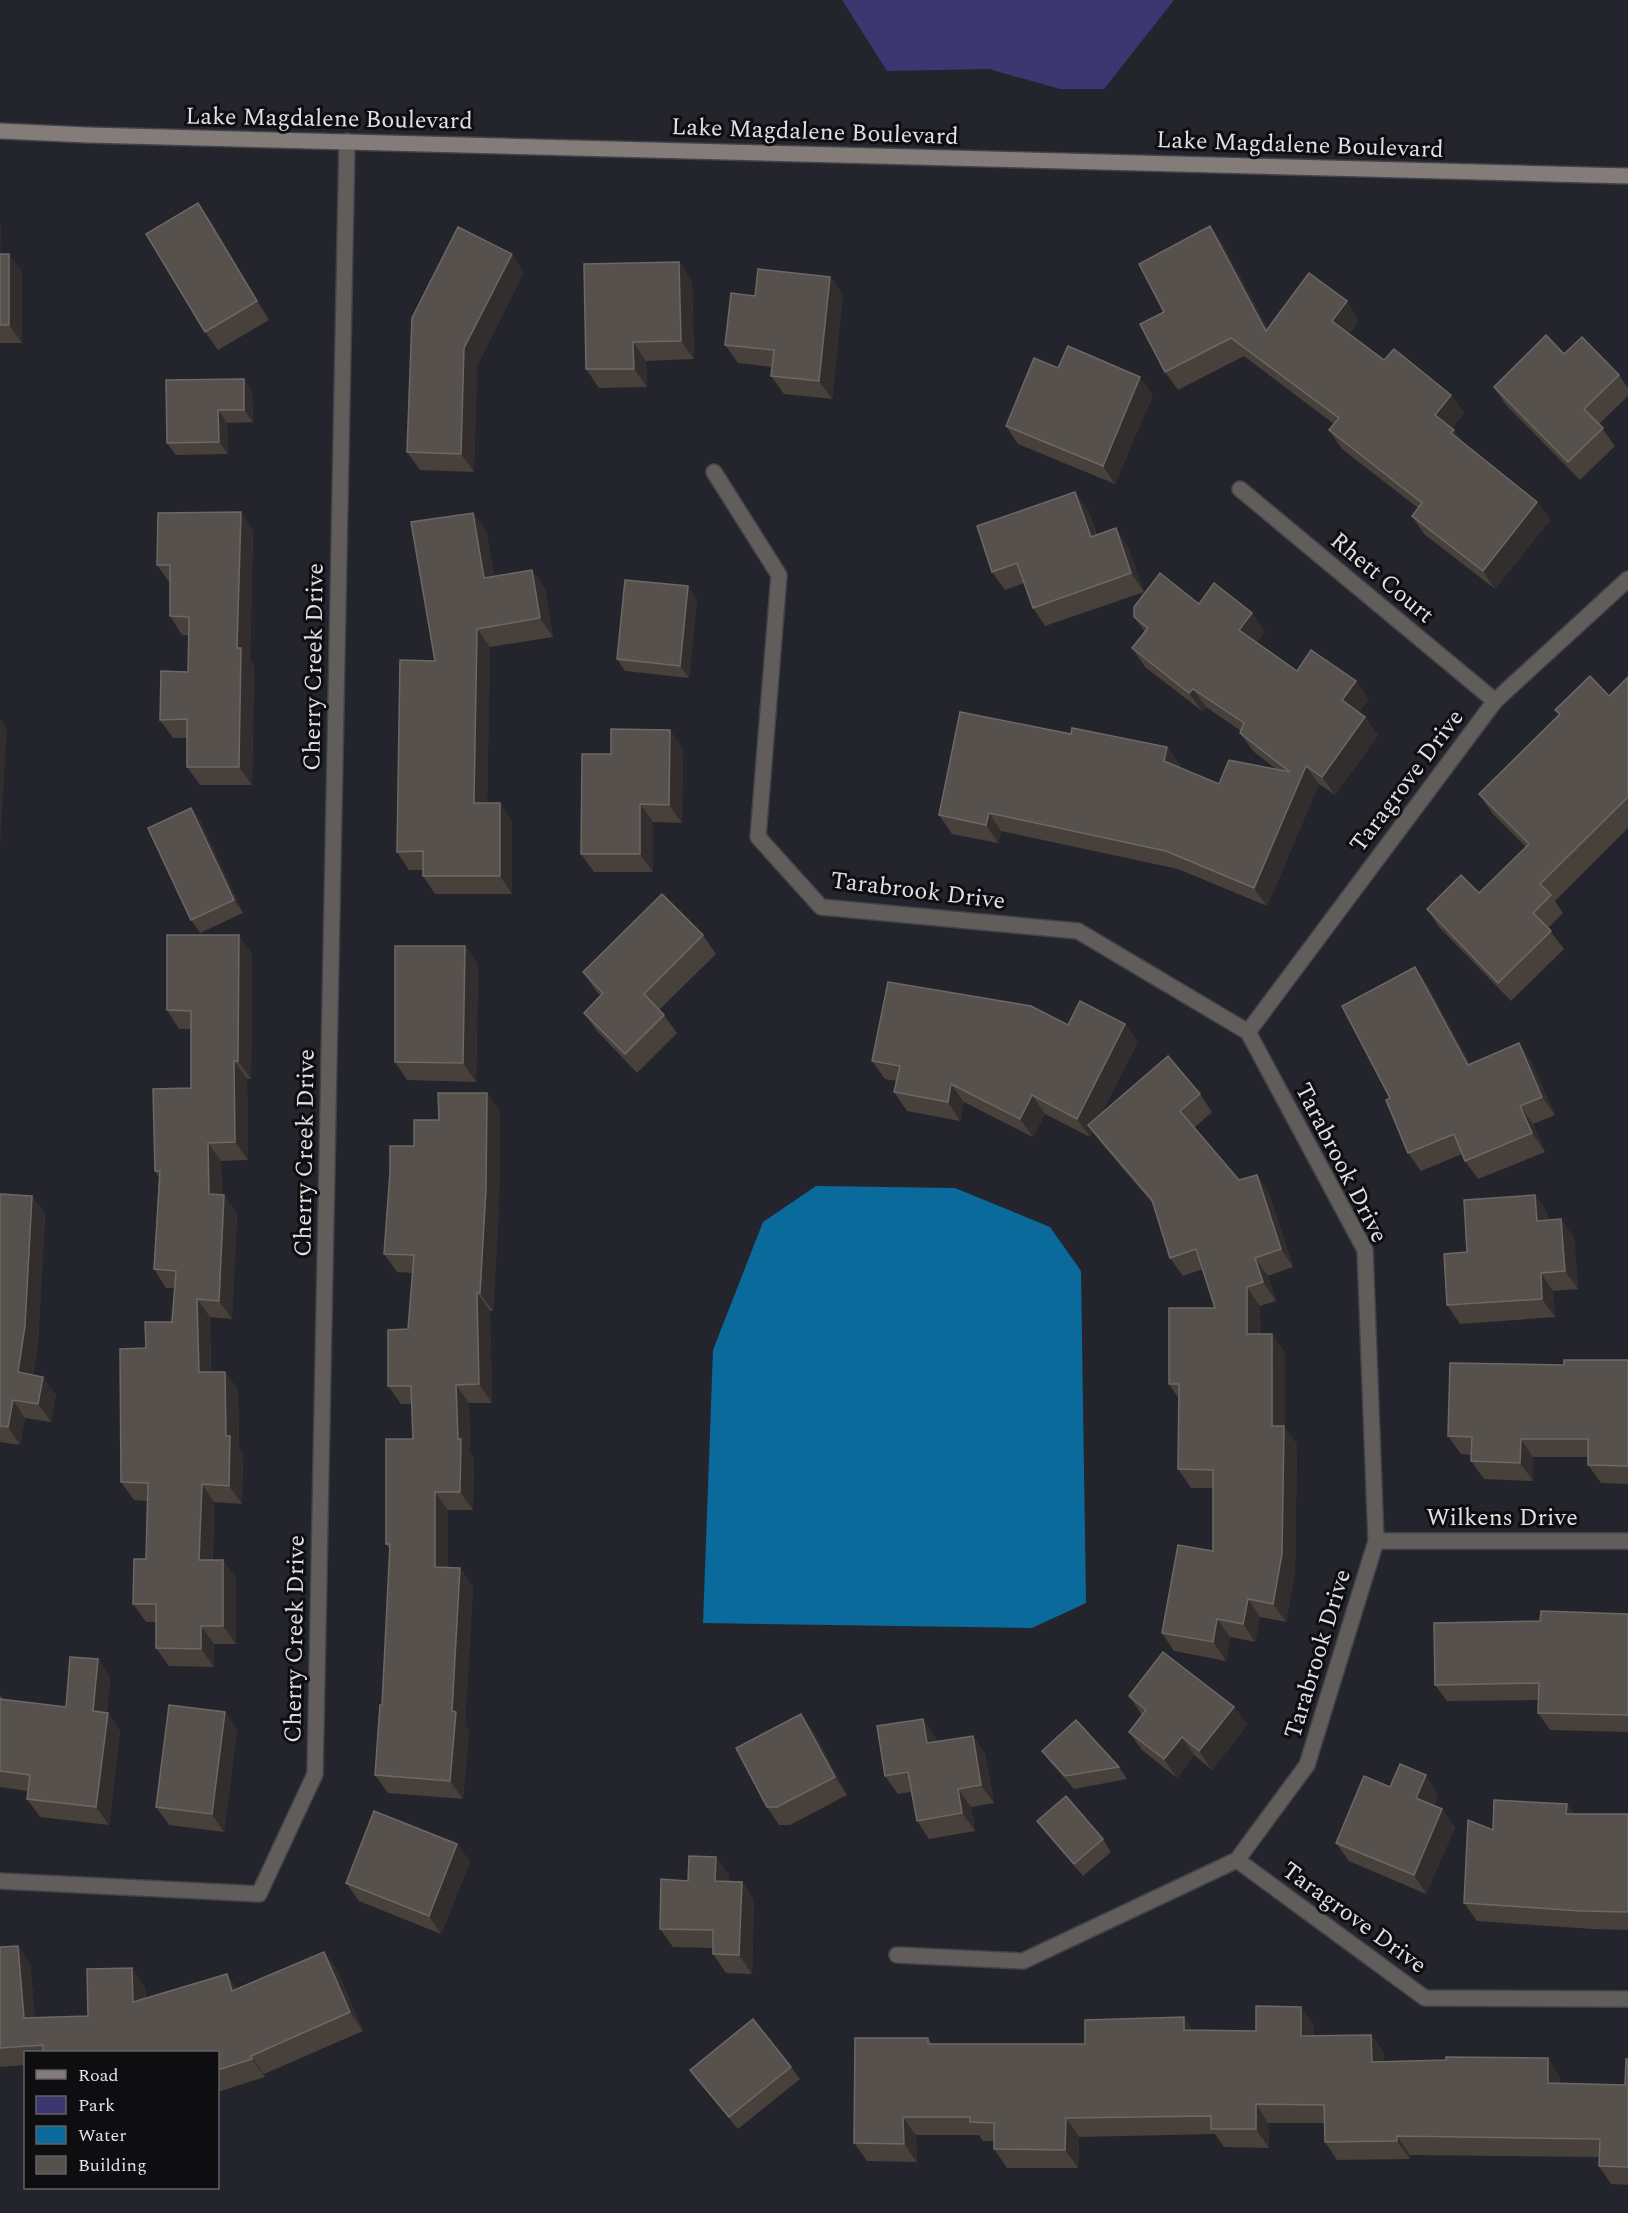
<svg xmlns="http://www.w3.org/2000/svg" width="1628" height="2213" font-family="Spectral,serif">
	<style>
		.green { fill: #3d3771 }
		.water { fill: #0a6a9c }
		.lines { fill: none; stroke-linecap: round; stroke-linejoin: round }
		.street-casing { stroke: #42424a; stroke-width: 18 }
		.secondary-casing { stroke: #42424a; stroke-width: 18 }
		.street { stroke: #615d5b; stroke-width: 15 }
		.secondary { stroke: #837c78; stroke-width: 15 }
		.wall { fill: #47403b }
		.shaded-wall { fill: #322e2d }
		.building { fill: #57514d; stroke: #6c6865; stroke-width: 1.5 }
		.labels { text-anchor: middle; dominant-baseline: central; stroke-width: 6; stroke-linejoin: round; paint-order: stroke }
		.street-label { font-size: 24px; fill: #e0e0e6; stroke: #0e0e11 }
	</style>
	<rect width="100%" height="100%" fill="#24242c"/>
	<!-- green -->
	<path class="green" d="M842,0h332l-70,89h-44l-71,-20 -102,2z"/>
	<!-- water -->
	<path class="water" d="M816,1186l139,2 95,39 31,44 5,332 -54,25 -329,-5 10,-273 50,-128z"/>
	<g class="lines">
		<defs>
			<g id="street">
				<path d="M714,472l65,103 -21,262 63,70 257,24 170,101 117,218 11,291 -69,224 -70,95 -214,101 -126,-6"/>
				<path d="M1240,489l255,212"/>
				<path d="M1248,1032l247,-331 133,-122"/>
				<path d="M1376,1541h252"/>
				<path d="M1237,1860l188,138 203,1"/>
				<path d="M0,1881l259,13 56,-120 32,-1633"/>
			</g>
			<path id="secondary" d="M0,131l88,4 1540,41"/>
		</defs>
		<!-- street casing -->
		<use href="#street" class="street-casing"/>
		<!-- secondary casing -->
		<use href="#secondary" class="secondary-casing"/>
		<!-- street -->
		<use href="#street" class="street"/>
		<!-- secondary -->
		<use href="#secondary" class="secondary"/>
	</g>
	<!-- wall -->
	<g class="wall">
		<path d="M211,221l58,99 -51,30 -13,-18z"/>
		<path d="M0,224v30l22,18v71h-22z"/>
		<path d="M1210,226l13,19 45,84 91,-9 -10,14 35,26 67,35 13,18 -12,15 11,15 74,59 13,18 -55,69 -71,-55 -12,-18 6,-8 -76,-59 -13,-19 5,-6 -90,-68 -66,34 -13,-18 -1,-60z"/>
		<path d="M679,262l13,19 2,78 -48,2 1,26 -48,1 -13,-19z"/>
		<path d="M524,272l-47,94 -3,106 -54,-2 -13,-18z"/>
		<path d="M830,277l13,18 -11,104 -48,-5 -13,-18 1,-9 -34,-4 -13,-18 30,-49z"/>
		<path d="M1058,368l95,27 -38,89 -97,-40 -12,-18z"/>
		<path d="M1619,375l9,13v8l-29,28 16,22 -35,34 -74,-75 -12,-18z"/>
		<path d="M166,380l86,11 1,31 -26,1 1,31 -52,1 -9,-12z"/>
		<path d="M1088,510l9,25 31,12 16,45 -99,34 -12,-18 -9,-25 -19,7 -13,-18z"/>
		<path d="M473,513l13,18 8,45 38,-6 13,19 8,48 -63,10 -3,156h13l12,19v72h-77l-12,-18v-6h-14l-12,-18 38,-191z"/>
		<path d="M253,530l-3,130 4,6 -2,119h-52l-13,-18v-29h-14l-13,-18 28,-48v-37h-6l-12,-19v-33l-13,-18z"/>
		<path d="M697,599l-8,79 -64,-7 -8,-12z"/>
		<path d="M1199,604l53,9 13,19 -8,10 40,29 72,28 -10,13 6,5 13,18 -43,60 -16,-11 -52,122 -89,-37 -177,-38 -3,12 -46,-9 -13,-19 132,-81 96,13 13,18v3l39,16 57,-15 -23,-18 -13,-18 1,-2 -35,-24 -4,4 -57,-44 -13,-19 13,-16 -11,-15z"/>
		<path d="M1628,677v151l-73,73 8,12 -15,15 16,21 -53,52 -72,-74 -12,-18 52,-16 47,-46 -34,-34 -13,-19 80,-79 -4,-5 54,-14z"/>
		<path d="M683,748l-1,75 -29,-1v50h-59l-13,-18 30,-100z"/>
		<path d="M191,808l9,12 43,93 -43,20 -9,-13z"/>
		<path d="M703,935l13,19 -57,56 5,5 13,18 -40,40 -40,-42 -13,-18 17,-17 -5,-5 -13,-19z"/>
		<path d="M465,946l13,18 -2,118 -69,-2 -12,-18z"/>
		<path d="M252,953l-1,126h-4l1,81 -27,1 1,34 15,18 -5,106 -22,-2 1,55h14l13,18 1,58 4,6 -1,50 -28,-2 -1,58h10l13,19v65h-22v23l-45,-1 -13,-18v-26h-10l-13,-18 13,-45 1,-58 -13,-1 -13,-18 25,-134 26,-26 3,-34h-9l-12,-19 5,-91 -4,-7 36,-83v-59h-12l-12,-19z"/>
		<path d="M1428,986l42,78 61,-3 24,54 -22,9 12,28 -67,27 -13,-18 -3,-7 -41,17 -13,-18 -18,-55z"/>
		<path d="M1068,1025l70,17 -36,70 98,-18 12,18 -18,16 45,52 30,13 24,74 -25,9 8,25 -16,5v28l25,18v76l12,17 -2,127 -9,50 -26,-5 -5,25 -25,-5 -4,24 -52,-10 -12,-18 51,-82v-63h-22l-13,-19 1,-70 -10,-15 46,-76 -12,-39 -20,7 -13,-18 -16,-53 -53,-62 -8,-11 -3,5 -45,-23 -12,23 -69,-35 -4,19 -53,-10 -13,-19 3,-11 -12,-2 -13,-18z"/>
		<path d="M487,1093l13,19 -1,96 -6,103h-3l2,92h-23l1,50 4,5 -1,52h-25v58l25,18 -8,139 4,5 -6,69 -75,-6 -13,-18 7,-70 8,-155 -4,-6 27,-105 -1,-35h-11l-13,-18 20,-57 5,-56 -16,-1 -13,-18 30,-108 25,-26z"/>
		<path d="M0,1194l32,2 13,18 -7,130 -5,31 23,20 -5,27 -26,-4 -5,27 -20,-3z"/>
		<path d="M1548,1213v7l26,17 4,52 -25,2 2,26 -95,7 -13,-19 20,-53z"/>
		<path d="M1628,1360v124l-27,-1 -13,-18v-8h-55v24l-49,-2 -13,-18v-6l-10,-1 -13,-18 116,-71z"/>
		<path d="M1628,1614v118l-78,-2 -12,-17v-13l-91,1 -12,-16 105,-64z"/>
		<path d="M98,1659l12,18 -3,36 13,18 -11,94 -69,-8 -13,-18 1,-8 -28,-4v-92l3,4 63,8z"/>
		<path d="M1129,1696l105,11 13,18 -35,45 -18,-15 -17,23 -35,-28 -13,-18 13,-17z"/>
		<path d="M225,1712l12,18 -13,102 -55,-7 -13,-18z"/>
		<path d="M814,1732l33,63 -57,30h-11l-12,-18z"/>
		<path d="M973,1736l12,18 9,49 -23,4 4,24 -46,8 -12,-18 -6,-29 -13,2 -13,-18 51,-39v5z"/>
		<path d="M1042,1751l77,16 8,12 -53,10 -23,-26z"/>
		<path d="M1390,1787l48,7 -4,11 21,22 -29,67 -77,-33 -13,-18z"/>
		<path d="M1567,1804l7,10h54v116l-35,-1 -116,-8 -13,-18z"/>
		<path d="M1037,1821l66,18 8,13 -28,24 -37,-43z"/>
		<path d="M457,1844l13,18 -29,72 -82,-33 -13,-18z"/>
		<path d="M716,1857l13,18v7h13l12,18 -2,74 -26,-1 -13,-19v-6l-40,-1 -13,-18 28,-48z"/>
		<path d="M18,1946l12,18 5,54 53,-2 57,-30 1,13 92,-10 86,-37 13,18 26,61 -99,43 1,3 -47,15v-40h-192v13l-26,2v-120z"/>
		<path d="M1184,2017l8,13 64,1 58,-6v11l57,-1 13,18v8l176,15v8l65,1 3,-26v126l-17,-1 -12,-18v-9l-189,-2v4l-73,1 -12,-18 -1,-19h-56l1,25 -45,-1 -9,-13 -136,3 -1,31h-71l-13,-19v-8h-11l-4,-6h-63l1,27 -50,-1 -13,-18 74,-105 4,6h153z"/>
		<path d="M791,2067l9,12 -62,50 -39,-47 -9,-12z"/>
	</g>
	<!-- shaded-wall -->
	<g class="shaded-wall">
		<path d="M198,203l13,18 58,99 -12,-19z"/>
		<path d="M0,224l1,1 -1,47z"/>
		<path d="M1210,226l13,19 56,104 -13,-18z"/>
		<path d="M9,254l13,18v71l-13,-18z"/>
		<path d="M512,254l12,18 -47,94 -3,106 -13,-18 3,-106z"/>
		<path d="M679,262l13,19 2,78 -13,-18z"/>
		<path d="M830,277l13,18 -11,104 -13,-18z"/>
		<path d="M1347,301l12,19 -14,19 -13,-18z"/>
		<path d="M633,342l13,19 1,26 -13,-18z"/>
		<path d="M1140,377l13,18 -38,89 -12,-18z"/>
		<path d="M244,379l8,12 1,31 -9,-12z"/>
		<path d="M1451,395l13,18 -16,20 -13,-18z"/>
		<path d="M218,410l9,13 1,31 -9,-12z"/>
		<path d="M1454,430l13,18 -16,-15z"/>
		<path d="M1075,492l13,18 15,45 -12,-18z"/>
		<path d="M1537,502l13,18 -55,69 -12,-18z"/>
		<path d="M241,512l12,18 -3,130 4,6 -2,119 -13,-18 -2,-119z"/>
		<path d="M473,513l13,18 11,65 -13,-18z"/>
		<path d="M1116,528l12,19 16,45 -13,-19z"/>
		<path d="M532,570l13,19 8,48 -13,-19z"/>
		<path d="M688,586l9,13 -8,79 -9,-12z"/>
		<path d="M1252,613l13,19 -13,16 -13,-18z"/>
		<path d="M477,629l13,18 -3,174 -13,-18z"/>
		<path d="M1356,681l13,18 -14,20 -13,-19z"/>
		<path d="M1193,689l13,18 -4,4 -13,-18z"/>
		<path d="M1365,717l13,18 -43,60 -13,-18z"/>
		<path d="M0,719l7,10 -7,116z"/>
		<path d="M670,730l13,18 -1,75 -13,-18z"/>
		<path d="M1167,747l13,18 -3,14 -13,-18z"/>
		<path d="M1306,766l13,18 -52,122 -13,-18z"/>
		<path d="M500,803l12,19v72l-12,-18z"/>
		<path d="M640,804l13,18v50l-13,-18z"/>
		<path d="M191,808l9,12 43,93 -9,-13z"/>
		<path d="M989,813l12,18 -3,12 -12,-18z"/>
		<path d="M239,935l13,18 -1,126 -13,-18z"/>
		<path d="M465,946l13,18 -2,118 -13,-19z"/>
		<path d="M1415,967l13,19 52,97 -12,-18z"/>
		<path d="M1125,1024l13,18 -45,89 -5,-6 5,7 -3,5 -13,-18z"/>
		<path d="M1519,1043l12,18 24,54 -13,-18z"/>
		<path d="M234,1061l13,18 1,81 -13,-18z"/>
		<path d="M951,1084l13,18 -4,19 -12,-19z"/>
		<path d="M487,1093l13,19 -1,96 -6,103 -13,-18z"/>
		<path d="M1032,1095l13,19 -12,23 -13,-18z"/>
		<path d="M1520,1106l13,18 12,28 -13,-19z"/>
		<path d="M208,1143l13,18 1,51 -13,-18z"/>
		<path d="M1257,1175l12,18 24,74 -12,-18z"/>
		<path d="M224,1195l13,18 -5,106 -13,-18z"/>
		<path d="M1535,1195l13,18 2,26 -13,-18z"/>
		<path d="M32,1196l13,18 -7,130 -8,47 -12,-19z"/>
		<path d="M1561,1219l13,18 4,52 -13,-18z"/>
		<path d="M1255,1258l13,18 8,25 -13,-19z"/>
		<path d="M1541,1273l12,18 2,26 -13,-18z"/>
		<path d="M1247,1287l13,19 -1,46 -12,-18z"/>
		<path d="M477,1293l13,18 2,92 -13,-19z"/>
		<path d="M197,1299l13,18 1,74 -12,-19z"/>
		<path d="M1272,1334l13,18v76l12,17 -2,127 -9,50 -13,-18z"/>
		<path d="M225,1372l13,18 1,58 4,6 -1,50 -13,-18 -3,-50z"/>
		<path d="M43,1377l13,18 -5,27 -13,-18z"/>
		<path d="M456,1385l13,18 1,50 4,5 -1,52 -13,-18z"/>
		<path d="M13,1400l12,18 -5,27 -12,-18z"/>
		<path d="M1521,1439l12,18v24l-13,-18z"/>
		<path d="M202,1484l12,18 -2,76 -13,-18z"/>
		<path d="M435,1492l13,18v75l-13,-18z"/>
		<path d="M223,1560l13,19v65l-13,-18z"/>
		<path d="M460,1568l13,18 -8,139 4,5 -6,69 -13,-18 2,-70z"/>
		<path d="M1248,1599l12,18 -5,25 -12,-18z"/>
		<path d="M1217,1619l13,18 -4,24 -13,-19z"/>
		<path d="M201,1626l13,18v23l-13,-18z"/>
		<path d="M98,1659l12,18 -4,52 -13,-18z"/>
		<path d="M1234,1707l13,18 -35,45 -13,-19z"/>
		<path d="M225,1712l12,18 -13,102 -12,-18z"/>
		<path d="M108,1713l12,18 -11,94 -13,-18z"/>
		<path d="M801,1714l13,18 33,63 -12,-18z"/>
		<path d="M923,1719l13,18 4,24 -13,-18z"/>
		<path d="M973,1736l12,18 9,49 -13,-18z"/>
		<path d="M1182,1737l12,18 -17,23 -13,-19z"/>
		<path d="M1426,1775l12,19 -9,22 -13,-18z"/>
		<path d="M958,1789l13,18 4,24 -13,-18z"/>
		<path d="M1567,1804l13,18 -14,-8z"/>
		<path d="M1442,1809l13,18 -29,67 -12,-19z"/>
		<path d="M457,1844l13,18 -29,72 -12,-18z"/>
		<path d="M716,1857l13,18 -1,24 -13,-18z"/>
		<path d="M742,1882l12,18 -2,74 -13,-19z"/>
		<path d="M18,1946l12,18 7,72 -13,-18z"/>
		<path d="M324,1952l13,18 26,61 -13,-19z"/>
		<path d="M132,1968l13,18 1,35 -13,-19z"/>
		<path d="M227,1974l13,18 -8,-1z"/>
		<path d="M1301,2007l13,18v29l-13,-18z"/>
		<path d="M1184,2017l12,19 -12,-6z"/>
		<path d="M1371,2035l13,18v27l-12,-18z"/>
		<path d="M251,2056l13,18 1,3 -13,-18z"/>
		<path d="M1548,2058l12,18v26l-12,-19z"/>
		<path d="M1256,2104l12,19 1,25 -13,-19z"/>
		<path d="M903,2117l13,18 1,27 -13,-18z"/>
		<path d="M1066,2118l13,19 -1,31 -13,-18z"/>
		<path d="M1397,2136l13,19v4l-13,-18z"/>
	</g>
	<!-- building -->
	<g class="building">
		<path d="M198,203l59,98 -52,31 -59,-98z"/>
		<path d="M1210,226l56,105 43,-58 38,28 -15,20 52,39 10,-11 57,46 -16,20 19,15 -3,3 86,69 -54,69 -71,-55 10,-13 -93,-73 10,-12 -108,-80 -66,34 -25,-48 24,-12 -25,-48z"/>
		<path d="M458,227l54,27 -48,94 -3,106 -54,-2 5,-134z"/>
		<rect x="0" y="254" width="9" height="71"/>
		<path d="M679,262l2,79 -48,1 1,27h-48l-2,-105z"/>
		<path d="M758,269l72,8 -11,104 -48,-5 3,-26 -49,-5 6,-52 24,3z"/>
		<path d="M1546,335l18,19 18,-17 37,38 -35,34 19,19 -35,34 -74,-75z"/>
		<path d="M1068,346l72,31 -37,89 -97,-40 28,-68 24,10z"/>
		<path d="M244,379v31h-26l1,32 -52,1 -1,-63z"/>
		<path d="M1075,492l16,45 25,-9 15,45 -98,35 -16,-45 -25,9 -15,-46z"/>
		<path d="M241,512l-4,136h4l-2,119h-52v-48l-27,1 1,-49 27,1 1,-55 -19,-1v-51h-13l1,-52z"/>
		<path d="M473,513l11,65 48,-8 8,48 -63,11 -3,174h26v73h-77v-25l-26,1 3,-192 35,1 -24,-139z"/>
		<path d="M1160,573l39,31 15,-21 38,30 -13,17 58,41 14,-21 45,31 -14,19 23,17 -43,60 -16,-11 -52,122 -88,-37 -177,-38 -3,12 -47,-10 21,-103 111,22 1,-6 95,19 -3,14 55,23 10,-24 61,12 -50,-39 4,-10 -51,-34 -4,4 -57,-45 16,-20 -14,-11v-10z"/>
		<path d="M625,580l63,6 -8,80 -63,-7z"/>
		<path d="M1590,676l19,20 19,-19v120l-88,87 11,11 -18,18 18,18 -53,52 -71,-74 34,-34 18,18 50,-49 -50,-50 81,-80 -5,-4z"/>
		<path d="M611,729l59,1 -1,75 -29,-1v50h-59l1,-100h29z"/>
		<path d="M191,808l43,92 -43,20 -43,-92z"/>
		<path d="M662,894l41,41 -59,59 20,21 -39,39 -41,-41 19,-20 -20,-21z"/>
		<path d="M167,935h72l-1,126h-4l1,81 -27,1 1,51 15,1 -5,106 -22,-2 2,73h26l1,64h4l-1,50 -27,-2 -3,76h24v66h-22v23l-45,-1v-44h-23l1,-45h12l2,-76 -27,-1 -1,-133 26,-1 -1,-26h27l4,-51 -22,-2 6,-98h-5l-2,-82 38,-1v-77l-24,-1z"/>
		<path d="M395,946h70l-2,117 -68,-1z"/>
		<path d="M1415,967l53,98 51,-22 23,54 -22,9 12,27 -67,28 -11,-27 -46,19 -22,-53 4,-2 -48,-92z"/>
		<path d="M888,982l143,24 37,19 12,-24 45,23 -48,95 -45,-24 -12,24 -69,-35 -3,18 -54,-10 6,-26 -28,-5z"/>
		<path d="M1168,1056l32,38 -20,17 59,69 18,-5 24,74 -26,9 8,24 -16,5v47h25v92h12l-2,128 -9,50 -25,-5 -5,25 -26,-5 -4,23 -51,-9 16,-88 35,6v-81l-35,-1 1,-85h-10v-76h46l-19,-59 -26,9 -18,-58 -64,-75z"/>
		<path d="M438,1093h49l-1,96 -6,104h-3l2,91 -23,1 2,54h3l-1,53h-25v75l25,1 -8,143 4,1 -6,69 -75,-6 5,-70h2l8,-161h-4v-105h27l-2,-53h-23v-56l20,-1 6,-74 -30,-1 6,-82v-26h24v-26h25z"/>
		<path d="M0,1194l32,2 -7,130 -7,46 25,5 -5,27 -25,-4 -5,27 -8,-1z"/>
		<path d="M1535,1195l2,26 24,-2 4,52 -24,2 1,26 -95,6 -3,-51 23,-2 -3,-52z"/>
		<path d="M1564,1360h64v106l-40,-1v-26h-67l-1,24 -49,-2 1,-24 -24,-1 2,-73 114,2z"/>
		<path d="M1541,1611l87,3v101l-90,-2 1,-30 -104,2 -1,-62 106,-2z"/>
		<path d="M1163,1652l71,55 -35,44 -17,-14 -18,22 -35,-27 17,-22 -17,-14z"/>
		<path d="M70,1657l28,2 -5,52 15,2 -12,94 -69,-8 3,-24 -30,-4v-72l66,8z"/>
		<path d="M169,1705l56,7 -13,102 -56,-7z"/>
		<path d="M801,1714l34,63 -58,30h-10l-31,-59z"/>
		<path d="M923,1719l4,24 46,-7 8,49 -23,4 4,24 -45,8 -9,-49 -23,4 -8,-50z"/>
		<path d="M1076,1720l43,47 -54,9 -23,-25z"/>
		<path d="M1400,1764l26,11 -10,23 26,11 -28,66 -78,-32 28,-67 26,11z"/>
		<path d="M1066,1796l37,43 -29,25 -37,-43z"/>
		<path d="M1494,1800l73,4 -1,10h62v98l-47,-1 -117,-8 4,-83 25,10z"/>
		<path d="M374,1811l83,33 -28,72 -83,-33z"/>
		<path d="M689,1856l27,1 -1,24 27,1 -3,73 -26,-1v-24l-53,-1 1,-50 27,2z"/>
		<path d="M18,1946l6,72 64,-2 -1,-47 45,-1 1,34 94,-28 5,17 92,-39 26,60 -99,44 1,3 -34,11v-18h-175v-7l-43,3v-101z"/>
		<path d="M1256,2006l45,1v29l70,-1 1,27 74,-2v-3l102,1v25l77,2 1,-26h2v108l-29,-1 1,-27 -203,-3v5l-72,1 -1,-37 -68,-1v25h-45v-13l-145,2 -1,32 -71,-1v-26l-24,-1v-5h-67l1,27 -50,-1 1,-105h73v6h157v-24l99,-3v13l72,1z"/>
		<path d="M753,2019l38,48 -62,50 -39,-47z"/>
	</g>
	<g class="labels">
		<!-- street labels -->
		<g class="street-label">
			<text transform="translate(329 119) rotate(1)">Lake Magdalene Boulevard</text>
			<text transform="translate(815 132) rotate(2)">Lake Magdalene Boulevard</text>
			<text transform="translate(1300 145) rotate(2)">Lake Magdalene Boulevard</text>
			<text transform="translate(1382 578) rotate(40)">Rhett Court</text>
			<text transform="translate(314 667) rotate(-89)">Cherry Creek Drive</text>
			<text transform="translate(1407 781) rotate(-53)">Taragrove Drive</text>
			<text transform="translate(918 891) rotate(7)">Tarabrook Drive</text>
			<text transform="translate(305 1153) rotate(-89)">Cherry Creek Drive</text>
			<text transform="translate(1341 1163) rotate(63)">Tarabrook Drive</text>
			<text x="1502" y="1518">Wilkens Drive</text>
			<text transform="translate(295 1639) rotate(-89)">Cherry Creek Drive</text>
			<text transform="translate(1318 1654) rotate(-73)">Tarabrook Drive</text>
			<text transform="translate(1354 1918) rotate(36)">Taragrove Drive</text>
		</g>
	</g>
	<!-- legend -->
	<rect x="24" y="2051" width="195" height="138" fill="#0e0e11" stroke="#626266" stroke-width="1.5"/>
	<rect x="36" y="2070" width="30" height="9" fill="#837c78" stroke="#626266" stroke-width="1.5"/>
	<text x="78" y="2081" font-size="18" fill="#e0e0e6">Road</text>
	<rect x="36" y="2096" width="30" height="18" fill="#3d3771" stroke="#626266" stroke-width="1.5"/>
	<text x="78" y="2111" font-size="18" fill="#e0e0e6">Park</text>
	<rect x="36" y="2126" width="30" height="18" fill="#0a6a9c" stroke="#626266" stroke-width="1.5"/>
	<text x="78" y="2141" font-size="18" fill="#e0e0e6">Water</text>
	<rect x="36" y="2156" width="30" height="18" fill="#57514d" stroke="#626266" stroke-width="1.5"/>
	<text x="78" y="2171" font-size="18" fill="#e0e0e6">Building</text>
</svg>
